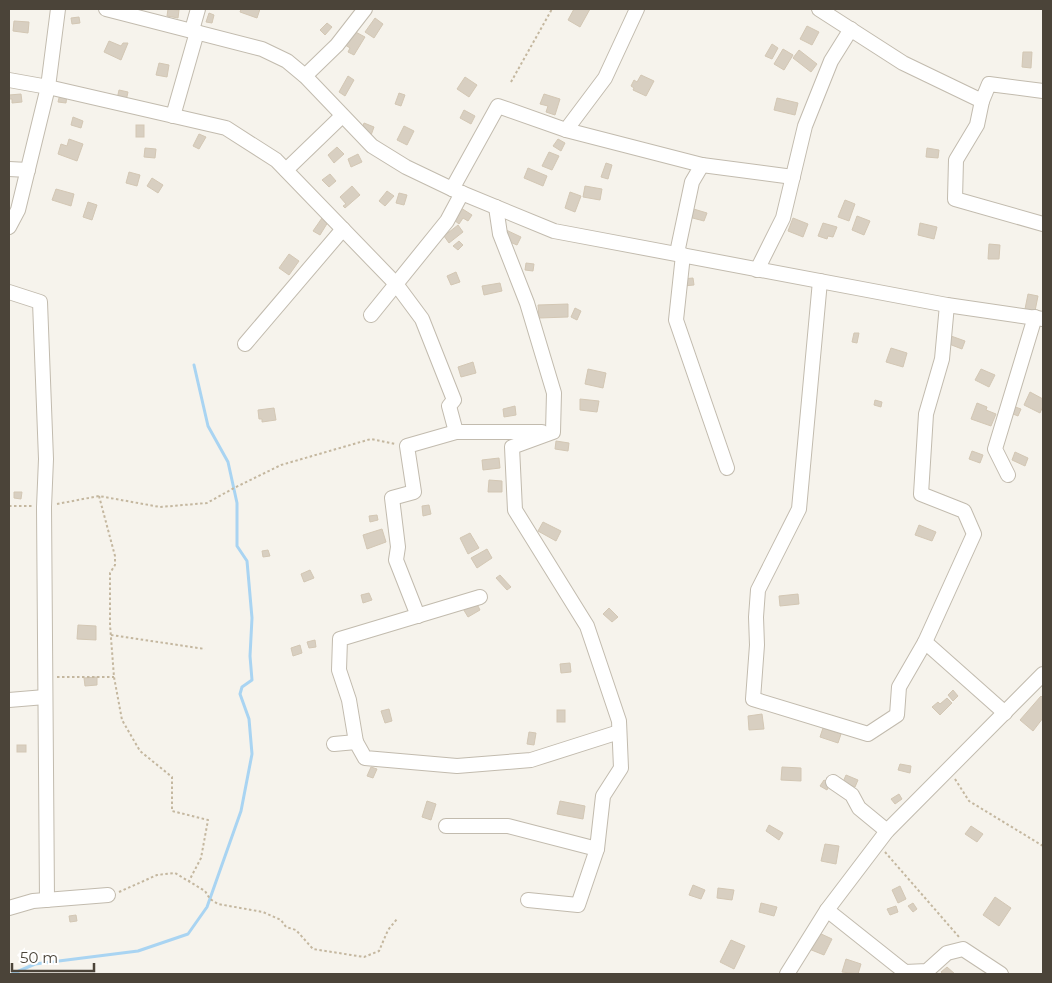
<svg xmlns="http://www.w3.org/2000/svg" width="1052" height="983" font-family="Montserrat,sans-serif">
	<style>
		.lines { fill: none; stroke-linecap: round; stroke-linejoin: round }
		.stream { stroke: #a9d4f2; stroke-width: 3 }
		.building { fill: #d8cfc1; stroke: #d3c7b4 }
		.minor-casing { stroke: #c2bbae; stroke-width: 16 }
		.path { stroke: #c4b79f; stroke-width: 2; stroke-dasharray: 2.5 2.5; stroke-linecap: butt }
		.minor { stroke: #fff; stroke-width: 14 }
	</style>
	<rect width="100%" height="100%" fill="#f6f3ec"/>
	<g class="lines">
		<!-- stream -->
		<path class="stream" d="M12,974l23,-10 103,-13 50,-17 19,-27 34,-96 11,-57 -3,-35 -9,-25 2,-7 10,-7 -2,-24 2,-38 -5,-57 -10,-15v-43l-9,-41 -20,-36 -14,-61"/>
	</g>
	<!-- building -->
	<g class="building">
		<path d="M168,9l11,1 -1,8 -11,-2z"/>
		<path d="M241,9h19l-3,9 -17,-6z"/>
		<path d="M574,9h16l-10,18 -12,-7z"/>
		<path d="M209,13l5,2 -2,8 -6,-1z"/>
		<path d="M79,17l1,6 -8,1 -1,-6z"/>
		<path d="M375,18l8,6 -9,14 -9,-6z"/>
		<path d="M14,21l15,1 -1,11 -15,-2z"/>
		<path d="M327,23l5,4 -7,8 -5,-5z"/>
		<path d="M807,26l12,6 -7,13 -12,-6z"/>
		<path d="M350,29l15,8 -11,18 -6,-3 2,-4 -8,-5z"/>
		<path d="M109,41l12,5 2,-3h5l-7,17 -17,-8z"/>
		<path d="M772,44l6,4 -6,11 -7,-3z"/>
		<path d="M783,49l10,6 -9,15 -10,-6z"/>
		<path d="M799,50l18,14 -6,8 -18,-14z"/>
		<path d="M1023,52h9l-1,16 -9,-1z"/>
		<path d="M159,63l10,2 -2,12 -11,-2z"/>
		<path d="M641,75l13,6 -8,15 -13,-6 1,-2 -3,-2 3,-6 3,2z"/>
		<path d="M348,76l6,4 -9,16 -6,-4z"/>
		<path d="M465,77l12,8 -8,12 -12,-8z"/>
		<path d="M119,90l9,2 -2,9 -9,-2z"/>
		<path d="M399,93l6,2 -4,11 -6,-2z"/>
		<path d="M21,94l1,8 -10,1v-4h-3v-4z"/>
		<path d="M60,94l7,1 -1,8 -8,-1z"/>
		<path d="M544,94l16,5 -5,16 -9,-3 2,-6 -8,-2z"/>
		<path d="M777,98l21,5 -3,12 -21,-5z"/>
		<path d="M464,110l11,6 -4,8 -11,-6z"/>
		<path d="M73,117l10,4 -2,7 -10,-3z"/>
		<path d="M364,123l10,4 -4,11 -10,-4z"/>
		<rect x="136" y="125" width="8" height="12"/>
		<path d="M404,126l10,5 -7,14 -10,-5z"/>
		<path d="M199,134l7,3 -7,12 -6,-3z"/>
		<path d="M69,139l14,5 -6,17 -19,-7 3,-10 6,2z"/>
		<path d="M558,139l7,4 -4,8 -8,-5z"/>
		<path d="M337,147l7,7 -10,9 -6,-8z"/>
		<path d="M145,148l11,1 -1,9 -11,-1z"/>
		<path d="M927,148l12,2 -1,8 -12,-1z"/>
		<path d="M549,152l10,4 -7,14 -10,-4z"/>
		<path d="M358,154l4,8 -11,5 -3,-8z"/>
		<path d="M606,163l6,2 -4,14 -7,-2z"/>
		<path d="M528,168l19,8 -4,10 -19,-8z"/>
		<path d="M129,172l11,3 -3,11 -11,-3z"/>
		<path d="M330,174l6,7 -7,6 -7,-7z"/>
		<path d="M152,178l11,7 -5,8 -11,-7z"/>
		<path d="M352,186l8,9 -15,13 -2,-2 3,-2 -6,-7z"/>
		<path d="M585,186l17,3 -2,11 -17,-3z"/>
		<path d="M56,189l18,5 -3,12 -19,-6z"/>
		<path d="M387,191l7,5 -9,10 -6,-5z"/>
		<path d="M570,192l11,4 -6,16 -10,-4z"/>
		<path d="M399,193l8,2 -3,10 -8,-2z"/>
		<path d="M845,200l10,4 -6,17 -11,-4z"/>
		<path d="M88,202l9,3 -5,15 -9,-3z"/>
		<path d="M687,207l20,6 -3,8 -19,-5z"/>
		<path d="M461,208l11,7 -4,6 -5,-3 -4,6 -5,-4z"/>
		<path d="M857,216l13,5 -6,14 -12,-5z"/>
		<path d="M322,218l6,4 -8,13 -7,-4z"/>
		<path d="M793,218l15,6 -5,13 -15,-6z"/>
		<path d="M823,223l14,4 -4,10 -5,-1 -1,3 -9,-3z"/>
		<path d="M920,223l17,4 -3,12 -16,-4z"/>
		<path d="M458,225l5,7 -14,11 -5,-7z"/>
		<path d="M504,229l17,8 -4,8 -17,-7z"/>
		<path d="M459,241l4,4 -5,5 -5,-4z"/>
		<path d="M989,244l11,1 -1,14h-11z"/>
		<path d="M289,254l10,7 -10,14 -10,-7z"/>
		<path d="M526,263l8,1 -1,7 -8,-1z"/>
		<path d="M456,272l4,10 -9,3 -4,-9z"/>
		<path d="M693,278l1,7 -11,1 -1,-7z"/>
		<path d="M500,283l2,8 -18,4 -2,-9z"/>
		<path d="M1028,294l10,2 -3,15 -10,-2z"/>
		<path d="M568,304v13l-29,1 -1,-13z"/>
		<path d="M575,308l6,3 -4,9 -6,-3z"/>
		<path d="M854,333h5l-2,10 -5,-1z"/>
		<path d="M951,336l14,5 -3,8 -13,-5z"/>
		<path d="M891,348l16,5 -4,14 -17,-5z"/>
		<path d="M473,362l3,11 -15,4 -3,-10z"/>
		<path d="M588,369l18,4 -3,15 -18,-4z"/>
		<path d="M981,369l14,6 -6,12 -14,-7z"/>
		<path d="M1030,392l13,7v7l-3,7 -16,-8z"/>
		<path d="M580,399l19,2 -2,11 -17,-2z"/>
		<path d="M875,400l7,2 -1,5 -7,-2z"/>
		<path d="M977,403l10,4 -1,3 10,4 -5,12 -20,-7z"/>
		<path d="M1010,405l11,4 -3,7 -10,-4z"/>
		<path d="M515,406l1,9 -12,2 -1,-8z"/>
		<path d="M274,408l2,12 -14,2v-3h-3l-1,-9z"/>
		<path d="M556,441l13,2 -1,8 -13,-2z"/>
		<path d="M972,451l11,4 -3,8 -11,-4z"/>
		<path d="M1015,452l13,6 -3,8 -13,-6z"/>
		<path d="M499,458l1,10 -17,2 -1,-10z"/>
		<path d="M489,480l13,1v11h-14z"/>
		<path d="M14,492h8l-1,7 -7,-1z"/>
		<path d="M429,505l2,9 -8,2 -1,-10z"/>
		<path d="M377,515l1,5 -8,2 -1,-6z"/>
		<path d="M543,522l18,9 -5,10 -18,-10z"/>
		<path d="M919,525l17,7 -4,9 -17,-6z"/>
		<path d="M382,529l4,13 -19,7 -4,-14z"/>
		<path d="M470,533l9,15 -11,6 -8,-16z"/>
		<path d="M487,549l5,9 -15,10 -6,-10z"/>
		<path d="M268,550l2,6 -7,1 -1,-6z"/>
		<path d="M310,570l4,8 -10,4 -3,-8z"/>
		<path d="M500,575l11,12 -4,3 -11,-12z"/>
		<path d="M369,593l3,7 -9,3 -2,-8z"/>
		<path d="M798,594l1,10 -19,2 -1,-10z"/>
		<path d="M475,600l5,10 -12,7 -6,-10z"/>
		<path d="M609,608l9,9 -6,5 -9,-8z"/>
		<path d="M78,625l18,1v14l-19,-1z"/>
		<path d="M315,640l1,7 -7,1 -2,-6z"/>
		<path d="M300,645l2,8 -9,3 -2,-8z"/>
		<path d="M570,663l1,9 -10,1 -1,-9z"/>
		<path d="M97,677v8l-12,1 -1,-8z"/>
		<path d="M953,690l5,6 -5,5 -5,-6z"/>
		<path d="M1041,696l2,2v20l-10,13 -13,-11z"/>
		<path d="M947,698l5,5 -12,12 -8,-8 6,-5 2,2z"/>
		<path d="M389,709l3,12 -7,2 -4,-12z"/>
		<rect x="557" y="710" width="8" height="12"/>
		<path d="M762,714l2,15 -15,1 -1,-14z"/>
		<path d="M823,728l18,6 -3,9 -18,-6z"/>
		<path d="M529,732l7,1 -2,12 -7,-1z"/>
		<rect x="17" y="745" width="9" height="7"/>
		<path d="M900,764l11,2 -1,7 -12,-3z"/>
		<path d="M371,767l6,2 -4,9 -6,-2z"/>
		<path d="M782,767l19,1v13l-20,-1z"/>
		<path d="M846,775l12,5 -3,7 -12,-5z"/>
		<path d="M824,780l6,3 -3,7 -7,-4z"/>
		<path d="M899,794l3,5 -7,5 -4,-5z"/>
		<path d="M427,801l9,3 -5,16 -9,-3z"/>
		<path d="M560,801l25,5 -2,13 -26,-5z"/>
		<path d="M769,825l14,8 -4,7 -13,-9z"/>
		<path d="M971,826l12,8 -6,8 -12,-8z"/>
		<path d="M825,844l14,2 -3,18 -15,-3z"/>
		<path d="M693,885l12,5 -4,9 -12,-4z"/>
		<path d="M900,886l6,13 -8,4 -6,-13z"/>
		<path d="M718,888l16,2 -2,10 -15,-2z"/>
		<path d="M995,897l16,11 -12,18 -16,-11z"/>
		<path d="M761,903l16,4 -3,9 -15,-4z"/>
		<path d="M913,903l4,6 -4,3 -5,-6z"/>
		<path d="M896,906l2,6 -8,3 -3,-6z"/>
		<path d="M76,915l1,6 -7,1 -1,-6z"/>
		<path d="M817,932l15,7 -8,16 -15,-6z"/>
		<path d="M731,940l14,6 -11,23 -14,-7z"/>
		<path d="M846,959l15,5 -3,10 -16,-2z"/>
		<path d="M947,967l8,7h-12l-2,-2z"/>
	</g>
	<g class="lines">
		<defs>
			<g id="minor">
				<path d="M106,9l156,40 25,12 18,15 67,70 34,21 46,22 102,42 393,74 96,14"/>
				<path d="M819,9l84,54 79,38 7,-17 54,7"/>
				<path d="M192,30l6,-21"/>
				<path d="M305,76l32,-31 28,-36"/>
				<path d="M9,80l39,7 178,41 50,32 120,124 26,35 32,81 -5,6 7,26"/>
				<path d="M982,101l-5,24 -21,35 -1,39 88,25"/>
				<path d="M173,116l24,-84"/>
				<path d="M566,130l136,35 91,12"/>
				<path d="M9,169l19,1"/>
				<path d="M286,170l56,-54"/>
				<path d="M452,189l46,-83 68,24 39,-52 32,-69"/>
				<path d="M9,227l9,-17 30,-123 10,-78"/>
				<path d="M677,253l15,-71 10,-17"/>
				<path d="M683,255l-7,65 51,148"/>
				<path d="M757,270l26,-52 22,-92 26,-65 20,-32"/>
				<path d="M820,281l-21,228 -41,81 -2,27 1,28 -4,54 115,35 29,-19 2,-28 26,-45"/>
				<path d="M9,292l31,10 6,157 -2,48 3,393"/>
				<path d="M947,305l-5,54 -16,55 -5,80 43,17 10,23 -49,108 80,71"/>
				<path d="M371,315l76,-94 15,-28"/>
				<path d="M245,344l98,-115"/>
				<path d="M1008,475l-13,-26 40,-132"/>
				<path d="M418,616l-22,-56 2,-13 -6,-49 22,-6 -7,-46 49,-14h86"/>
				<path d="M9,700l36,-3"/>
				<path d="M356,742l-7,-42 -10,-30 1,-31 140,-42"/>
				<path d="M334,744l22,-2 9,16 92,8 74,-6 88,-28"/>
				<path d="M833,782l19,13 7,13 28,23"/>
				<path d="M446,826h62l89,23 6,-53 18,-28 -2,-47 -32,-95 -72,-116 -3,-63 41,-15 1,-39 -27,-90 -27,-69 -4,-27"/>
				<path d="M528,900l50,5 19,-56"/>
				<path d="M9,908l24,-7 75,-6"/>
				<path d="M827,910l78,62 22,-1 20,-18 16,-4 38,25"/>
				<path d="M787,974l40,-64 60,-79 156,-157"/>
			</g>
		</defs>
		<!-- minor casing -->
		<use href="#minor" class="minor-casing"/>
		<!-- path -->
		<g class="path">
			<path d="M511,82l41,-73"/>
			<path d="M99,496l16,60v9l-5,8v52l4,52 8,43 18,31 32,26v34l36,9 -7,38 -12,23"/>
			<path d="M57,504l42,-8 61,11 47,-4 27,-15 47,-23 90,-26 24,5"/>
			<path d="M9,506h23"/>
			<path d="M111,635l94,14"/>
			<path d="M57,677h57"/>
			<path d="M955,779l14,22 74,45"/>
			<path d="M885,852l74,85"/>
			<path d="M119,892l38,-17 18,-2 30,18 5,8 8,5 45,8 18,8 5,7 10,3 17,19 51,8 15,-6 9,-21 9,-11"/>
		</g>
		<!-- minor -->
		<use href="#minor" class="minor"/>
	</g>
	<!-- border -->
	<rect width="1052" height="983" fill="none" stroke="#4b4439" stroke-width="20"/>
	<!-- scale -->
	<path d="M12 963v8h82v-8" fill="none" stroke="#4b4439" stroke-width="2.5"/>
	<text x="20" y="963" font-size="15" fill="#4b4439" stroke="#ffffff" stroke-width="4" paint-order="stroke">50 m</text>
</svg>
